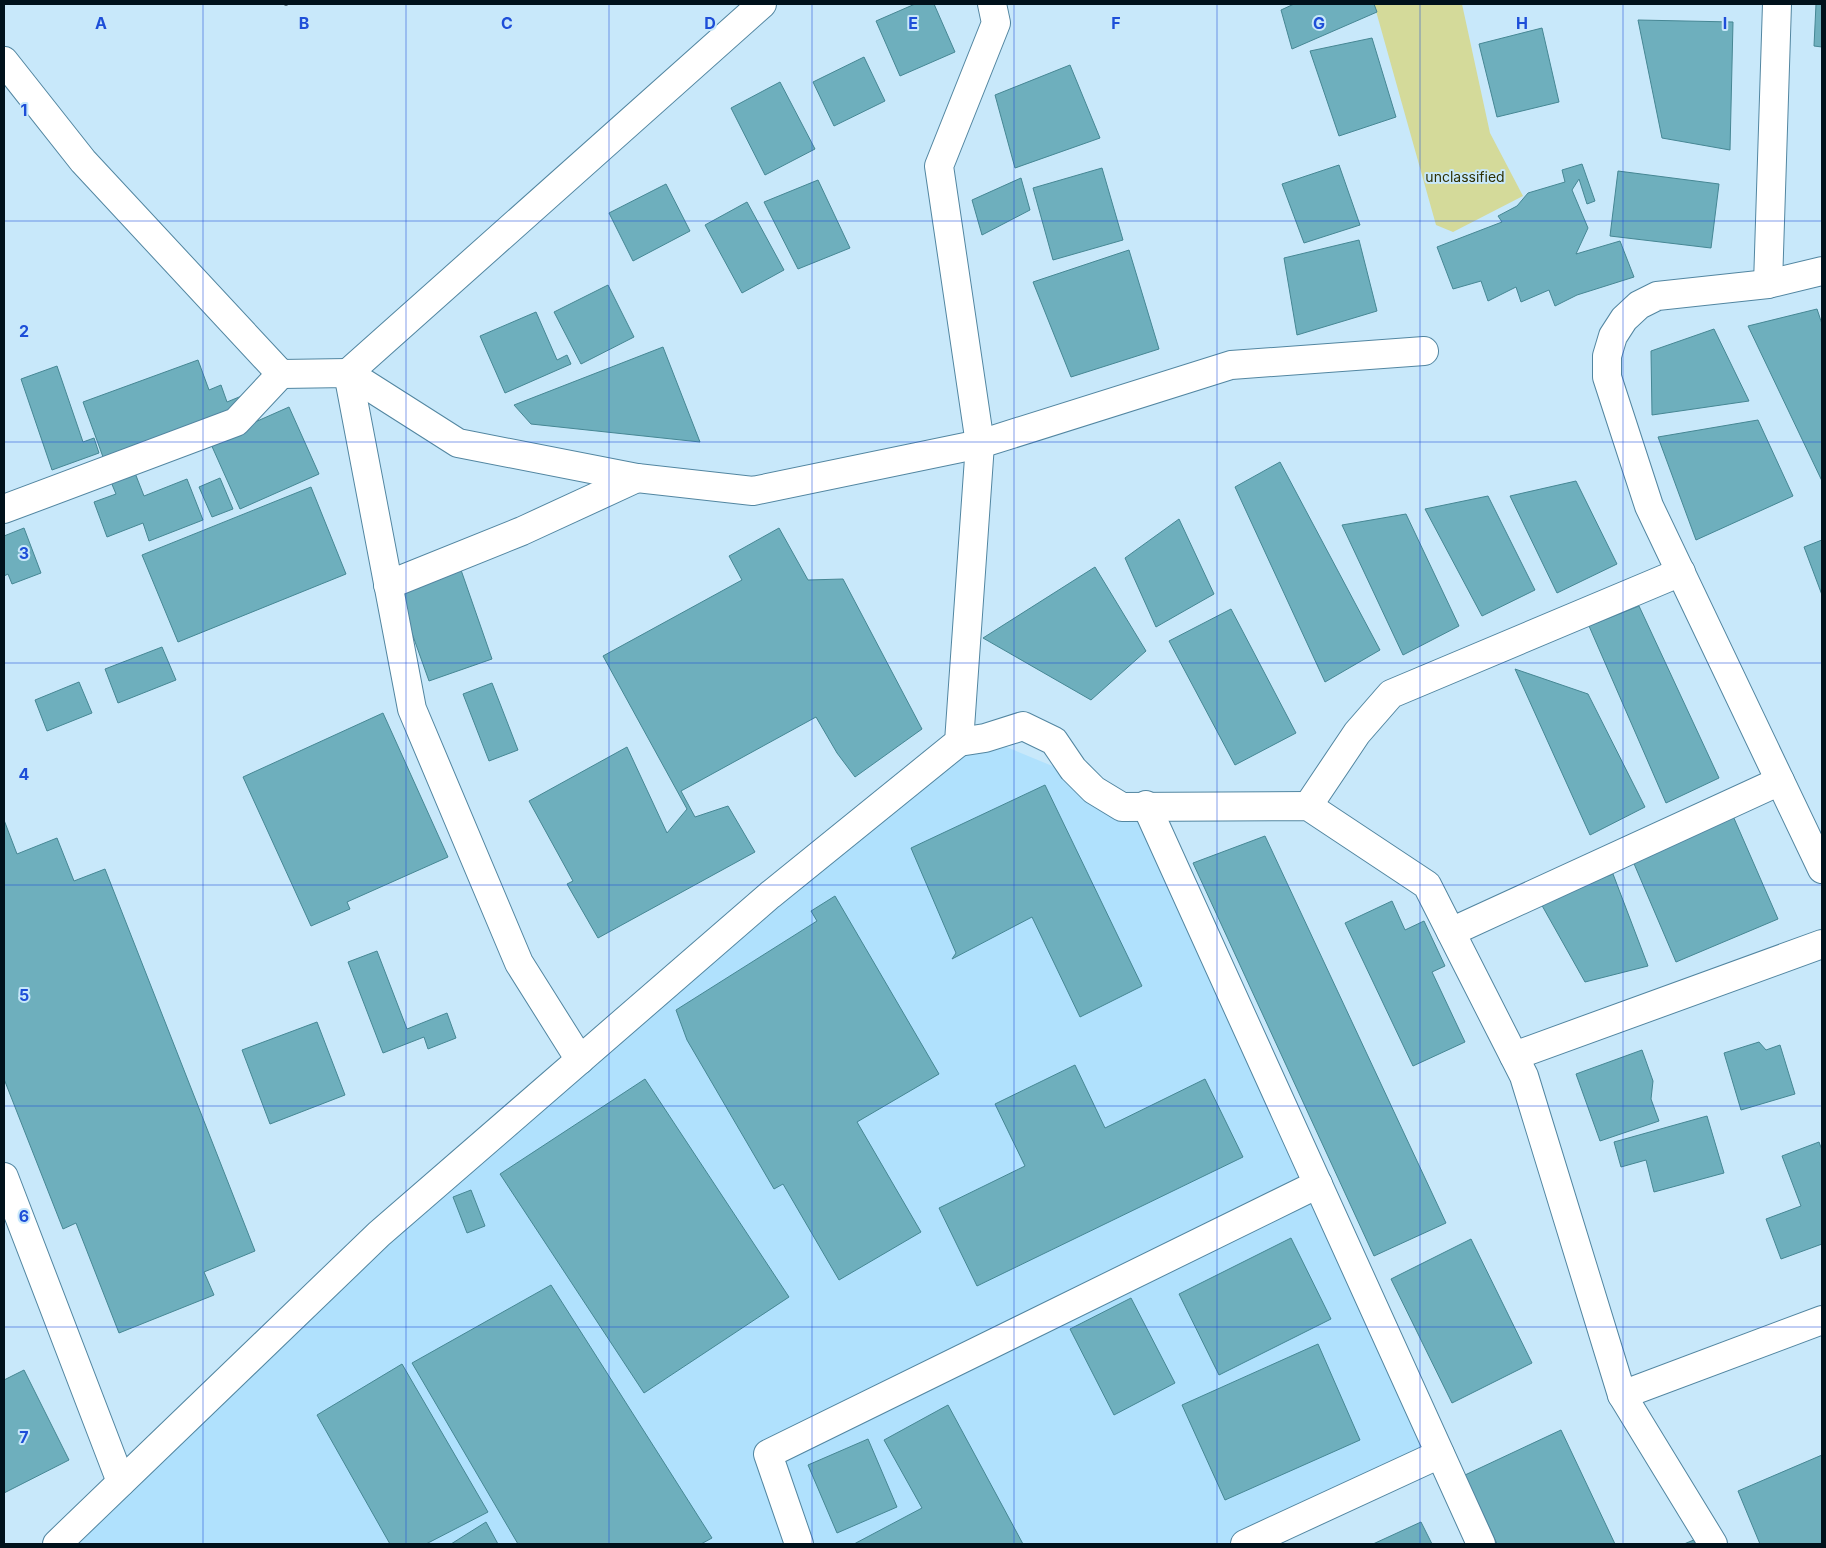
<svg xmlns="http://www.w3.org/2000/svg" width="1826" height="1548" font-family="Inter,sans-serif">
	<style>
		.built { fill: #b0e1fd }
		.green { fill: #d4da9a }
		.building { fill: #6eafbd; stroke: #468794 }
		.lines { fill: none; stroke-linecap: round; stroke-linejoin: round }
		.street-casing { stroke: #5286a1; stroke-width: 30 }
		.path { stroke: #607886; stroke-width: 3; stroke-dasharray: 5 2.5; stroke-linecap: butt }
		.street { stroke: #fff; stroke-width: 28 }
		.grid { fill: none; stroke: #1d4ed8; stroke-width: 1; stroke-opacity: 0.55 }
		.labels { text-anchor: middle; dominant-baseline: central; stroke-width: 4; stroke-linejoin: round; paint-order: stroke }
		.park-label { font-size: 14px; fill: #2e3002; stroke: #c8e8fa }
		.grid-label { font-size: 16px; text-anchor: middle; font-weight: bold; fill: #1d4ed8; stroke: #c8e8fa; stroke-width: 4; stroke-linejoin: round; paint-order: stroke }
	</style>
	<rect width="100%" height="100%" fill="#c8e8fa"/>
	<!-- built -->
	<path class="built" d="M985,738l161,67 294,649 -197,90h-1174l310,-310z"/>
	<!-- green -->
	<path class="green" d="M1374,4h88l28,129 33,63 -70,36 -17,-7z"/>
	<!-- building -->
	<g class="building">
		<path d="M915,4h19l21,48 -55,24 -24,-55z"/>
		<path d="M1294,4h80l3,8 -85,37 -11,-39z"/>
		<path d="M1816,4h6v43l-8,-1z"/>
		<path d="M1638,20l95,2 -3,128 -68,-12z"/>
		<path d="M1542,28l17,74 -62,15 -18,-73z"/>
		<path d="M1372,38l24,79 -57,19 -29,-85z"/>
		<path d="M864,57l21,44 -51,25 -21,-44z"/>
		<path d="M1070,65l30,73 -85,30 -20,-73z"/>
		<path d="M780,82l35,67 -50,26 -34,-67z"/>
		<path d="M1582,164l13,37 -8,3 -8,-25 -7,11 16,38 -12,26 44,-13 14,36 -57,18 -22,11 -6,-16 -28,12 -5,-15 -28,14 -7,-20 -28,8 -16,-42 65,-25 -4,-6 19,-10 11,-13 37,-11 -3,-12z"/>
		<path d="M1339,165l21,60 -56,18 -22,-59z"/>
		<path d="M1102,168l21,72 -70,20 -20,-72z"/>
		<path d="M1618,171l101,13 -8,64 -101,-12z"/>
		<path d="M1021,178l9,32 -48,25 -10,-35z"/>
		<path d="M818,180l32,68 -52,21 -34,-67z"/>
		<path d="M666,184l24,47 -57,30 -24,-48z"/>
		<path d="M747,202l37,68 -42,23 -37,-68z"/>
		<path d="M1359,240l18,71 -80,24 -13,-77z"/>
		<path d="M1129,250l30,99 -88,28 -38,-95z"/>
		<path d="M608,285l26,52 -53,27 -27,-52z"/>
		<path d="M1817,309l5,15v157l-74,-155z"/>
		<path d="M536,312l21,48 10,-5 4,9 -66,29 -25,-57z"/>
		<path d="M1714,329l35,72 -97,14 -1,-64z"/>
		<path d="M663,347l37,95 -169,-18 -17,-19z"/>
		<path d="M198,360l11,30 12,-5 6,17 17,-7 3,9 -144,53 -20,-55z"/>
		<path d="M57,366l26,76 11,-4 5,15 -47,17 -31,-91z"/>
		<path d="M289,407l30,67 -79,35 -30,-67z"/>
		<path d="M1758,420l35,76 -97,44 -38,-103z"/>
		<path d="M1280,462l100,188 -55,32 -90,-195z"/>
		<path d="M135,473l9,23 43,-17 16,41 -54,21 -6,-18 -36,14 -13,-35 22,-8 -5,-12z"/>
		<path d="M220,478l13,31 -21,8 -13,-30z"/>
		<path d="M1576,481l41,83 -60,29 -47,-97z"/>
		<path d="M311,487l35,87 -168,68 -36,-87z"/>
		<path d="M1488,496l47,94 -53,26 -57,-107z"/>
		<path d="M1406,514l53,112 -56,29 -61,-130z"/>
		<path d="M1179,519l35,75 -58,33 -31,-69z"/>
		<path d="M24,528l17,45 -29,11 -4,-10 -4,2v-40z"/>
		<path d="M779,528l29,52 35,-1 79,150 -67,48 -18,-24 -21,-36 -135,74 14,26 33,-11 27,46 -157,86 -31,-54 6,-3 -44,-80 98,-54 40,86 20,-24 -84,-153 139,-76 -13,-24z"/>
		<path d="M1822,540v55l-18,-48z"/>
		<path d="M1095,567l51,84 -55,49 -108,-62z"/>
		<path d="M461,570l31,89 -63,22 -31,-87z"/>
		<path d="M1639,606l80,172 -53,25 -77,-177z"/>
		<path d="M1231,609l65,124 -61,32 -66,-124z"/>
		<path d="M162,647l14,33 -58,23 -13,-34z"/>
		<path d="M1515,669l73,25 57,113 -55,28z"/>
		<path d="M79,682l13,31 -45,18 -12,-31z"/>
		<path d="M492,683l26,67 -29,11 -26,-67z"/>
		<path d="M383,713l65,144 -101,45 3,7 -39,17 -68,-149z"/>
		<path d="M1045,785l97,201 -62,31 -48,-100 -80,42 4,-6 -45,-105z"/>
		<path d="M1733,816l45,103 -102,43 -44,-103z"/>
		<path d="M4,820l13,34 40,-16 17,43 31,-12 150,382 -51,21 10,23 -95,38 -43,-110 -13,6 -59,-150z"/>
		<path d="M1265,836l181,387 -72,33 -181,-393z"/>
		<path d="M1613,874l35,92 -63,16 -45,-80z"/>
		<path d="M835,896l104,178 -82,48 64,110 -82,48 -56,-96 -9,5 -87,-149 -11,-30 141,-89 -6,-10z"/>
		<path d="M1392,901l13,29 19,-9 21,45 -13,6 33,70 -52,24 -68,-143z"/>
		<path d="M377,951l30,78 40,-16 9,25 -28,11 -4,-12 -41,16 -35,-91z"/>
		<path d="M317,1022l28,73 -75,29 -28,-74z"/>
		<path d="M1759,1042l7,8 14,-5 15,49 -54,16 -17,-57z"/>
		<path d="M1642,1050l11,31 -2,18 8,22 -59,20 -24,-67z"/>
		<path d="M1075,1065l30,63 100,-49 38,78 -266,129 -38,-78 86,-42 -30,-62z"/>
		<path d="M645,1079l144,218 -145,96 -144,-219z"/>
		<path d="M1707,1116l17,57 -70,19 -8,-32 -25,7 -7,-25z"/>
		<path d="M1819,1142l3,8v94l-41,15 -15,-40 35,-13 -19,-50z"/>
		<path d="M471,1190l14,36 -18,7 -14,-36z"/>
		<path d="M1291,1238l40,81 -112,56 -40,-81z"/>
		<path d="M1471,1239l61,124 -80,40 -61,-124z"/>
		<path d="M551,1285l161,253 -11,6h-183l-106,-181z"/>
		<path d="M1131,1298l44,85 -61,32 -44,-86z"/>
		<path d="M1318,1344l42,96 -135,60 -43,-95z"/>
		<path d="M402,1364l86,148 -62,32h-36l-73,-129z"/>
		<path d="M24,1370l45,90 -65,33v-113z"/>
		<path d="M948,1405l75,139h-169l68,-36 -38,-68z"/>
		<path d="M1561,1430l54,114h-118l-32,-69z"/>
		<path d="M868,1439l29,68 -60,26 -29,-68z"/>
		<path d="M1822,1455v89h-62l-22,-53z"/>
		<path d="M486,1522l12,22h-47z"/>
		<path d="M1421,1522l11,22h-59z"/>
		<path d="M1701,1537l3,7h-20z"/>
	</g>
	<g class="lines">
		<defs>
			<g id="street">
				<path d="M4,61l79,100 198,213 67,-1 110,70 179,35 116,13 227,-47 251,-79 193,-14"/>
				<path d="M1822,271l-54,13 -111,12 -18,9 -15,14 -11,17 -6,20v21l42,129 173,363"/>
				<path d="M1768,284l9,-280"/>
				<path d="M4,509l232,-87 45,-48"/>
				<path d="M388,585l134,-54 115,-53"/>
				<path d="M959,742l26,-4 38,-12 31,15 19,28 21,21 28,17 186,-1 119,79 97,191 98,319 91,149"/>
				<path d="M1146,805l335,739"/>
				<path d="M1308,806l49,-73 34,-39 290,-122"/>
				<path d="M1451,932l329,-151"/>
				<path d="M1514,1056l308,-112"/>
				<path d="M580,1060l-61,-97 -107,-254 -64,-336 414,-369"/>
				<path d="M4,1177l117,305"/>
				<path d="M1622,1395l200,-75"/>
				<path d="M57,1544l322,-310 391,-339 189,-153 21,-298 -41,-278 57,-143 -4,-19"/>
				<path d="M799,1544l-31,-90 550,-270"/>
				<path d="M1245,1544l195,-90"/>
			</g>
		</defs>
		<!-- street casing -->
		<use href="#street" class="street-casing"/>
		<!-- path -->
		<path class="path" d="M286,6v-2"/>
		<!-- street -->
		<use href="#street" class="street"/>
	</g>
	<!-- grid -->
	<path class="grid" d="M203,4v1540M406,4v1540M609,4v1540M812,4v1540M1014,4v1540M1217,4v1540M1420,4v1540M1623,4v1540M4,221h1818M4,442h1818M4,663h1818M4,885h1818M4,1106h1818M4,1327h1818"/>
	<g class="labels">
		<!-- park labels -->
		<g class="park-label">
			<text x="1465" y="176">unclassified</text>
		</g>
	</g>
	<g class="grid-label">
		<text x="101" y="29">A</text>
		<text x="304" y="29">B</text>
		<text x="507" y="29">C</text>
		<text x="710" y="29">D</text>
		<text x="913" y="29">E</text>
		<text x="1116" y="29">F</text>
		<text x="1319" y="29">G</text>
		<text x="1522" y="29">H</text>
		<text x="1725" y="29">I</text>
		<text x="24" y="116">1</text>
		<text x="24" y="337">2</text>
		<text x="24" y="559">3</text>
		<text x="24" y="780">4</text>
		<text x="24" y="1001">5</text>
		<text x="24" y="1222">6</text>
		<text x="24" y="1443">7</text>
	</g>
	<!-- border -->
	<rect width="1826" height="1548" fill="none" stroke="#00111b" stroke-width="10"/>
</svg>
